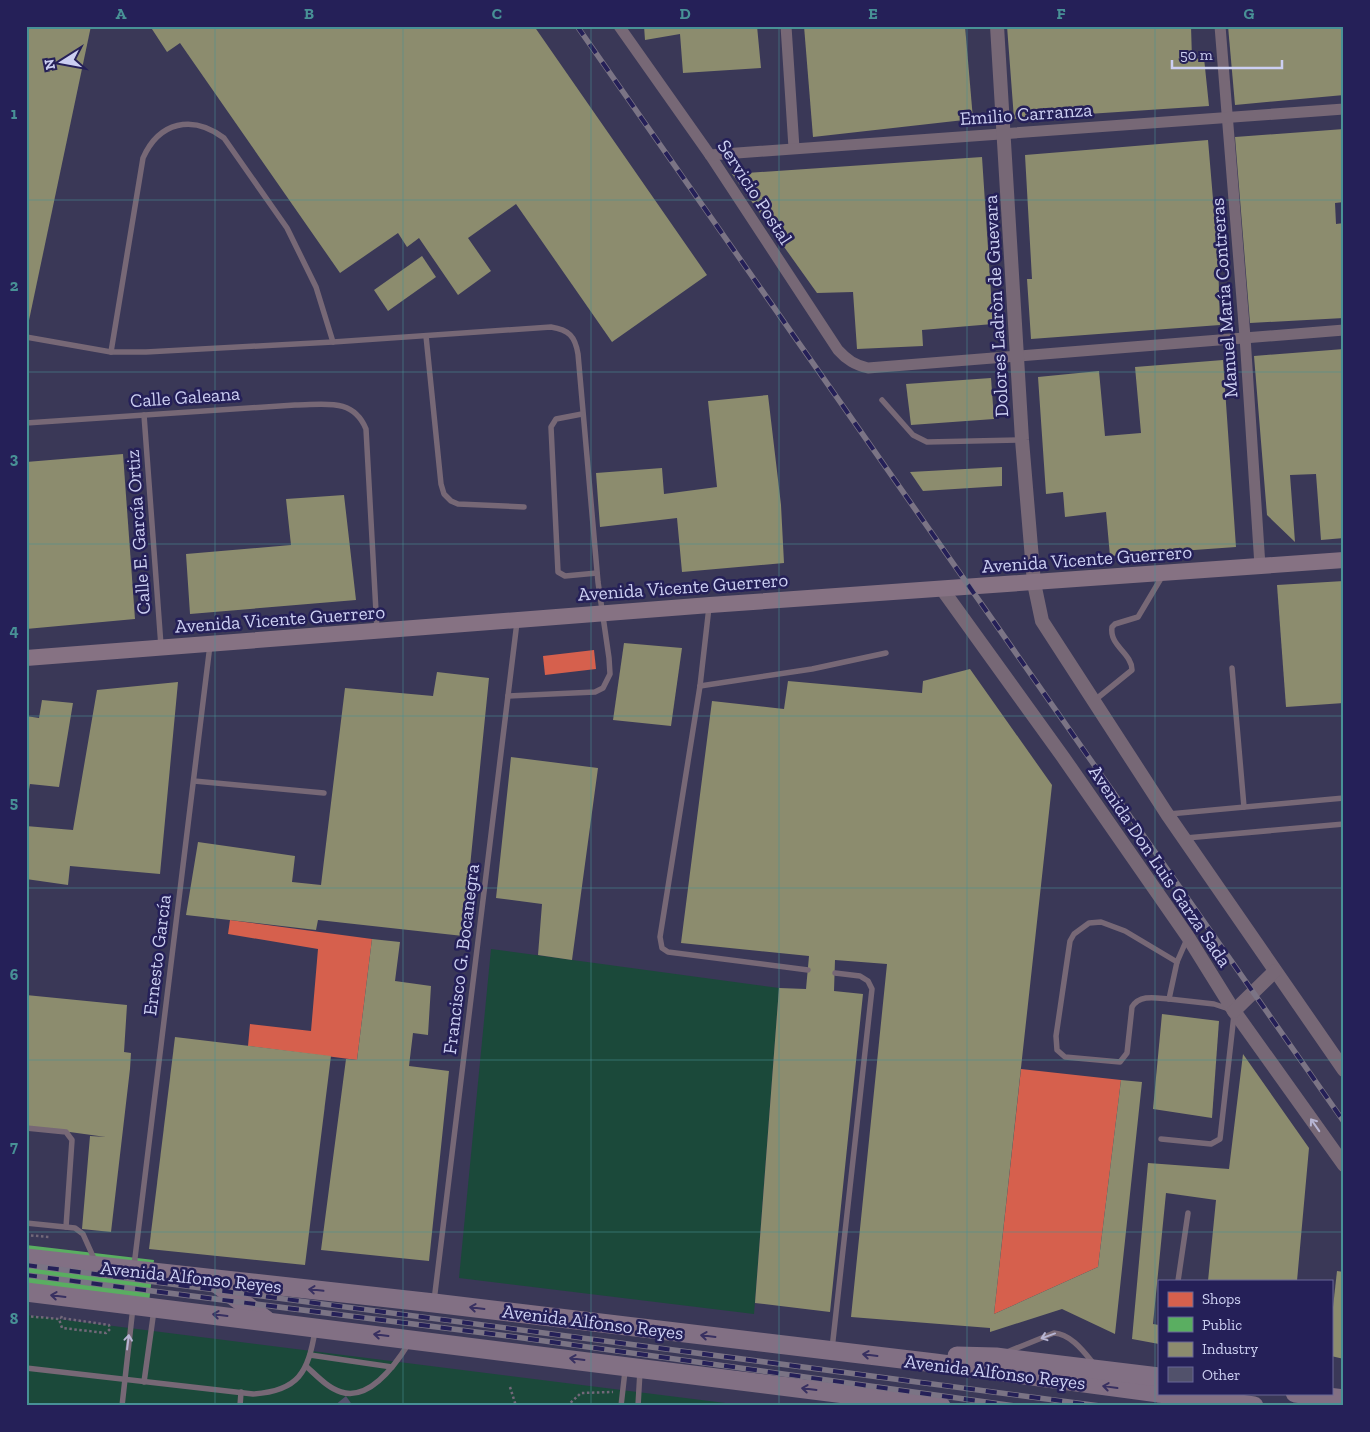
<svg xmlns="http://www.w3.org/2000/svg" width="1370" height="1432" font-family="'Zilla Slab',serif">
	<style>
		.green { fill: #1b493a }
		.shops { fill: #d6604d }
		.public { fill: #5aae61 }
		.industry { fill: #8c8c6e }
		.building { fill: #51516b }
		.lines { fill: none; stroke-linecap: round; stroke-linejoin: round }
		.path { stroke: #726879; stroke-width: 2.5; stroke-dasharray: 2.5 2.5; stroke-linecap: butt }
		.service { stroke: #776876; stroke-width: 5.5 }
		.minor { stroke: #776876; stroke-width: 11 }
		.tertiary { stroke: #776876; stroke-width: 14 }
		.secondary { stroke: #867283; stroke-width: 16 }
		.trunk { stroke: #827084; stroke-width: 19 }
		.rail-casing { stroke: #7b7485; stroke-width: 5.5 }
		.rail { stroke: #252058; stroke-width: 4; stroke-dasharray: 11; stroke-linecap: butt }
		.oneway { stroke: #b7b5d3 }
		.oneway2 { stroke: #383061 }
		.grid { fill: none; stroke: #489196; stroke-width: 1; stroke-opacity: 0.55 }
		.labels { text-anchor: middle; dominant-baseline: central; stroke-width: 5; stroke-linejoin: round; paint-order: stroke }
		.street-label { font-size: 19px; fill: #cccff2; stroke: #252058 }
		.neatline { fill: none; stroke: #489196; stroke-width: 2 }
		.grid-label { font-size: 16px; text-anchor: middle; font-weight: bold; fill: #489196 }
	</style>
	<rect width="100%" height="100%" fill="#3a3857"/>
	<!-- green -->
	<g class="green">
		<path d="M491,949l288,39 -25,326 -295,-36z"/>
		<path d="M26,1315l723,91h-723z"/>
	</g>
	<!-- shops -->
	<g class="shops">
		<path d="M594,650l2,19 -51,6 -2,-19z"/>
		<path d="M230,920l142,19 -15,121 -109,-14 2,-22 61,7 7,-82 -90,-15z"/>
		<path d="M1021,1069l100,11 -23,187 -104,47z"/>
	</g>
	<!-- public -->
	<path class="public" d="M26,1245l128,15 -6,51 -122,-14z"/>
	<!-- industry -->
	<g class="industry">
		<path d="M26,26h65l-63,299 -2,-1z"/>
		<path d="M150,26h384l173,249 -95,67 -96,-138 -48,34 23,33 -33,24 -39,-57 -12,9 -9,-14 -58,40 -160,-230 -13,9z"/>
		<path d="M644,26h113l4,42 -78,5 -3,-39 -35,6z"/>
		<path d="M804,26h161l8,93 -160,18z"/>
		<path d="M1007,26h184l1,33 12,-1 5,48 -195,13z"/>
		<path d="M1228,26h116v69l-109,10z"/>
		<path d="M1344,129v73l-9,1 1,21 8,-1v95l-94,5 -15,-186z"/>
		<path d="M1208,140l10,118 2,67 -189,14 -4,-60h5l-7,-124z"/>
		<path d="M982,157l11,167 -71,6 1,16 -66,3 -4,-57 -36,1 -85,-119z"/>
		<path d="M422,256l14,21 -48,34 -14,-21z"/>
		<path d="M1344,349v189l-23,2 -5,-66 -26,1 5,67 -28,-27 -13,-159z"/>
		<path d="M1223,360l13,187 -126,9 -4,-44 -41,5 -2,-25 -17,2 -8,-117 61,-6 6,65 36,-3 -6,-66z"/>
		<path d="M991,378l3,41 -83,6 -5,-41z"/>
		<path d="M768,395l13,110 3,58 -102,9 -5,-54 -77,9 -4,-54 66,-5 2,26 53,-7 -9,-86z"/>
		<path d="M123,454l12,165 -109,10v-167z"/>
		<path d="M1002,467v19l-79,5 -13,-19z"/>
		<path d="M344,495l12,105 -166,14 -4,-60 105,-9 -5,-46z"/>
		<path d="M1344,581v122l-58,4 -9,-122z"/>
		<path d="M624,643l58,5 -11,78 -58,-6z"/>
		<path d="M970,669l82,116 -58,529 104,-47 23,-187 21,2 -27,252 -53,-25 -72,23v-4l-139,-11 36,-353 -52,-4 -1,31 29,3 -33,318 -75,-9 24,-315 27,1 3,-33 -128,-13 31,-242 72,8 4,-28 134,12 1,-12z"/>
		<path d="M437,672l52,6 -26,258 -145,-16 -2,10 -130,-15 12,-73 97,14 -3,26 29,3 24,-197 88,8z"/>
		<path d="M178,682l-18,192 -90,-8 -2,19 -42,-6 3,-19 -3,-1v-33l47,4 24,-140z"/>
		<path d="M42,700l31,3 -14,84 -29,-3 -4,23v-91l13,2z"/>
		<path d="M511,757l87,11 -26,192 -34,-5 4,-51 -46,-6z"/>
		<path d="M372,939l28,3 -5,39 36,5 -3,49 -15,-2 -4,33 40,5 -20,190 -108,-11 25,-191 11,1z"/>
		<path d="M26,995l101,10 -3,47 7,1 -1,16 -19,163 -29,-3 8,-93 16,1 -80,-11z"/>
		<path d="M1162,1014l57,7 -7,97 -59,-9z"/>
		<path d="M175,1037l156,19 -26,209 -156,-16z"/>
		<path d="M1243,1054l66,94 -12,133h-89l8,-81 -50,-7 -13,131 6,1v19l-27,-5 16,-176 81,6z"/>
		<path d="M1337,1271l7,1v87l-13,-3v-31z"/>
	</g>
	<!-- building -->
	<path class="building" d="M346,1396l7,10h-19z"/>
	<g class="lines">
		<!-- path -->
		<g class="path">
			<path d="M26,1235l23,2"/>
			<path d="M26,1316l33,3 3,9 44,5 4,-4 -1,-4 -48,-7 1,-2"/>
			<path d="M510,1387l6,19"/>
			<path d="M567,1406l14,-13 32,-1"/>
		</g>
		<!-- service -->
		<g class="service">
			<path d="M426,336l15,148 3,10 7,7 7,3 66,3"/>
			<path d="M26,337l85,15h35l187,-10 218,-15c18,3 24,9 27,27l20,228 11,76 1,16 -7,14 -8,4 -87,4"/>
			<path d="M111,352l32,-194c16,-36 49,-44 81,-20l63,90 29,59 17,55"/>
			<path d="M882,400l31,35 14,7 95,-2"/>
			<path d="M582,414l-26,5 -5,8 7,145 7,4 32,-3"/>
			<path d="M144,415l17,231"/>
			<path d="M26,423l269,-18c29,0 58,-8 71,24l11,201"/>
			<path d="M709,607l-9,79 -40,251 2,11 6,4 140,18"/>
			<path d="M1232,668l12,139"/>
			<path d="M700,686l112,-17 74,-16"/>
			<path d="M1095,700l37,-30c0,-17 -23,-24 -20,-43l3,-3 23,-7 25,-42"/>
			<path d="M194,781l130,12"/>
			<path d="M1169,814l175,-16"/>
			<path d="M1186,838l158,-14"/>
			<path d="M1187,939l-10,23 -8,37 45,5 15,5"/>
			<path d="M1169,999c-13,-1 -29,-5 -37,8l-5,46 -7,9 -55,-5 -8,-7 -1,-14 14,-95 4,-7 15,-11 12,-1 24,9 52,31"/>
			<path d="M26,1128l40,4 6,8 -6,87"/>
			<path d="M1161,1139l50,5 9,-5 14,-124"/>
			<path d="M26,1223l49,5 8,6 13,29"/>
			<path d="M134,1266l76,-621"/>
			<path d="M1178,1281l10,-68"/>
			<path d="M434,1301l83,-679"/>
			<path d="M832,1349l40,-360 -4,-8 -8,-5 -25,-3"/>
			<path d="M1007,1352l47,-19c17,1 30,19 40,31"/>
			<path d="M310,1355l82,12"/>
			<path d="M307,1367c10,9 21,21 34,25 29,9 55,-28 68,-49"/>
			<path d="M26,1368l227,26c46,-3 55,-22 62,-63"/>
			<path d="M144,1382l10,-72"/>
			<path d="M26,1405l3,1"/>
			<path d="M122,1406l11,-99"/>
			<path d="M240,1406l1,-14"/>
			<path d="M621,1406l4,-35"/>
			<path d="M638,1406l2,-35"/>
		</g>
		<!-- minor -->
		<g class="minor">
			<path d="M619,26l91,129 128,195c9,10 17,15 30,18l476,-38"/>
			<path d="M786,26l8,122"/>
			<path d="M1220,26l25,311 15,229"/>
			<path d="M710,155l634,-46"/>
		</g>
		<!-- tertiary -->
		<g class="tertiary">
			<path d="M997,26l25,414 12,143 8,38 125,193 177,256"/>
			<path d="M942,589l121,168 125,180 46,74 110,154"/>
			<path d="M1234,1011l41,-40"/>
		</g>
		<!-- secondary -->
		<path class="secondary" d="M26,658l684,-53 634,-45"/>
		<!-- trunk -->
		<g class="trunk">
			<path d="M26,1258l408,45 501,60 224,30"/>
			<path d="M212,1280l54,40"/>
			<path d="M26,1292l915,114"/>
			<path d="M957,1356l39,1 163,20"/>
			<path d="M1159,1393l95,13"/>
			<path d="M1295,1393l49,6"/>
		</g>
		<defs>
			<g id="rail">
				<path d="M577,26l767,1096"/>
				<path d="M26,1265l1074,141"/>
				<path d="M26,1275l482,61 507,70"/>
			</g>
		</defs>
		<!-- rail casing -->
		<use href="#rail" class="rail-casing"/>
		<!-- rail -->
		<use href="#rail" class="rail"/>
	</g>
	<!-- one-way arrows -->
	<defs><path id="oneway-shaft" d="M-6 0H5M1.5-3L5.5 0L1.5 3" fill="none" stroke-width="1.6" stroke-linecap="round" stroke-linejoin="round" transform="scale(1.25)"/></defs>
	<g class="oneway">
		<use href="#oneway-shaft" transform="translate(1315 1125) rotate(-125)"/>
		<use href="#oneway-shaft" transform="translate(1048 1336) rotate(160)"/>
		<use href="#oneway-shaft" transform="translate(128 1342) rotate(-83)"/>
	</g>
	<g class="oneway2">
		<use href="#oneway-shaft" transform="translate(316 1290) rotate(-174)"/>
		<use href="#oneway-shaft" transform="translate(58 1296) rotate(-173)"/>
		<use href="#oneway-shaft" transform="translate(477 1308) rotate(-173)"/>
		<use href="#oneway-shaft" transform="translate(220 1315) rotate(-173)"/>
		<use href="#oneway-shaft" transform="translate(381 1335) rotate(-173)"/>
		<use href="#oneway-shaft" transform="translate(708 1336) rotate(-173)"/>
		<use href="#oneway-shaft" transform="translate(870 1355) rotate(-173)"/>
		<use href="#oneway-shaft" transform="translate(577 1359) rotate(-173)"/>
		<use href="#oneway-shaft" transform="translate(1110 1387) rotate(-172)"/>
		<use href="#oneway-shaft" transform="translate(809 1389) rotate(-173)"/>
	</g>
	<!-- grid -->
	<path class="grid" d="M215,26v1380M403,26v1380M591,26v1380M779,26v1380M967,26v1380M1155,26v1380M26,200h1318M26,372h1318M26,544h1318M26,716h1318M26,888h1318M26,1060h1318M26,1232h1318"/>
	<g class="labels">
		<!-- street labels -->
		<g class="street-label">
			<text transform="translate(1026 114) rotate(-4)">Emilio Carranza</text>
			<text transform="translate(755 192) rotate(57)">Servicio Postal</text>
			<text transform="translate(1224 298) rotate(-94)">Manuel María Contreras</text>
			<text transform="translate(996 306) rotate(-93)">Dolores Ladròn de Guevara</text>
			<text transform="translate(185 397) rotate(-4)">Calle Galeana</text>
			<text transform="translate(138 532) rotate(-94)">Calle E. García Ortiz</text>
			<text transform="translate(1087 559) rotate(-4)">Avenida Vicente Guerrero</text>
			<text transform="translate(683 587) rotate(-4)">Avenida Vicente Guerrero</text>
			<text transform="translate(280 619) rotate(-4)">Avenida Vicente Guerrero</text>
			<text transform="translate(1160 866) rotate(56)">Avenida Don Luis Garza Sada</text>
			<text transform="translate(157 955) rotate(-83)">Ernesto García</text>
			<text transform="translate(461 959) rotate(-83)">Francisco G. Bocanegra</text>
			<text transform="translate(191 1277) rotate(6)">Avenida Alfonso Reyes</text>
			<text transform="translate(593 1322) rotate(7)">Avenida Alfonso Reyes</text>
			<text transform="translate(995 1372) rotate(7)">Avenida Alfonso Reyes</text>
		</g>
	</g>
	<!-- border -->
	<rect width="1370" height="1432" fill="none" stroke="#252058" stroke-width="55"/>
	<!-- legend -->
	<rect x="1158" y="1280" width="175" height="115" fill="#252058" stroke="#686696"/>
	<rect x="1168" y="1292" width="25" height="15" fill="#d6604d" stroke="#686696"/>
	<text x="1202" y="1304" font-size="15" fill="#cccff2">Shops</text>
	<rect x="1168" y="1317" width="25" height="15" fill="#5aae61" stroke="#686696"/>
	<text x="1202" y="1330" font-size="15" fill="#cccff2">Public</text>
	<rect x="1168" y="1342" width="25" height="15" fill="#8c8c6e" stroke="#686696"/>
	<text x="1202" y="1354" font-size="15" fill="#cccff2">Industry</text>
	<rect x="1168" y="1367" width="25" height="15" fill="#51516b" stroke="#686696"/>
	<text x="1202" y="1380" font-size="15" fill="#cccff2">Other</text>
	<!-- north arrow -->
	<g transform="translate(62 62) rotate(259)" stroke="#252058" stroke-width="4" paint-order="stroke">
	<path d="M0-4L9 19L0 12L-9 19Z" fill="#cccff2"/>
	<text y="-8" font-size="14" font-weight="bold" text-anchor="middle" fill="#cccff2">N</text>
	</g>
	<!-- scale -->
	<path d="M1172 60v8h110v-8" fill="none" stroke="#cccff2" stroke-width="2.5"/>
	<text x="1180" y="60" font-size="15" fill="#cccff2" stroke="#252058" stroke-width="4" paint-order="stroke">50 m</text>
	<rect x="28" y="28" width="1314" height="1376" class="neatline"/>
	<g class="grid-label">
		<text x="121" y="19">A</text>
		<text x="309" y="19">B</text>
		<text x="497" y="19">C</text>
		<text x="685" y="19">D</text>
		<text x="873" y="19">E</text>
		<text x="1061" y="19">F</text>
		<text x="1249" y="19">G</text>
		<text x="14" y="119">1</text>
		<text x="14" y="291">2</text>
		<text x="14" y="464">3</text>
		<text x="14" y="636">4</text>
		<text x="14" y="808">5</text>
		<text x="14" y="980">6</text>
		<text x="14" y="1152">7</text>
		<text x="14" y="1324">8</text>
	</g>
</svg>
